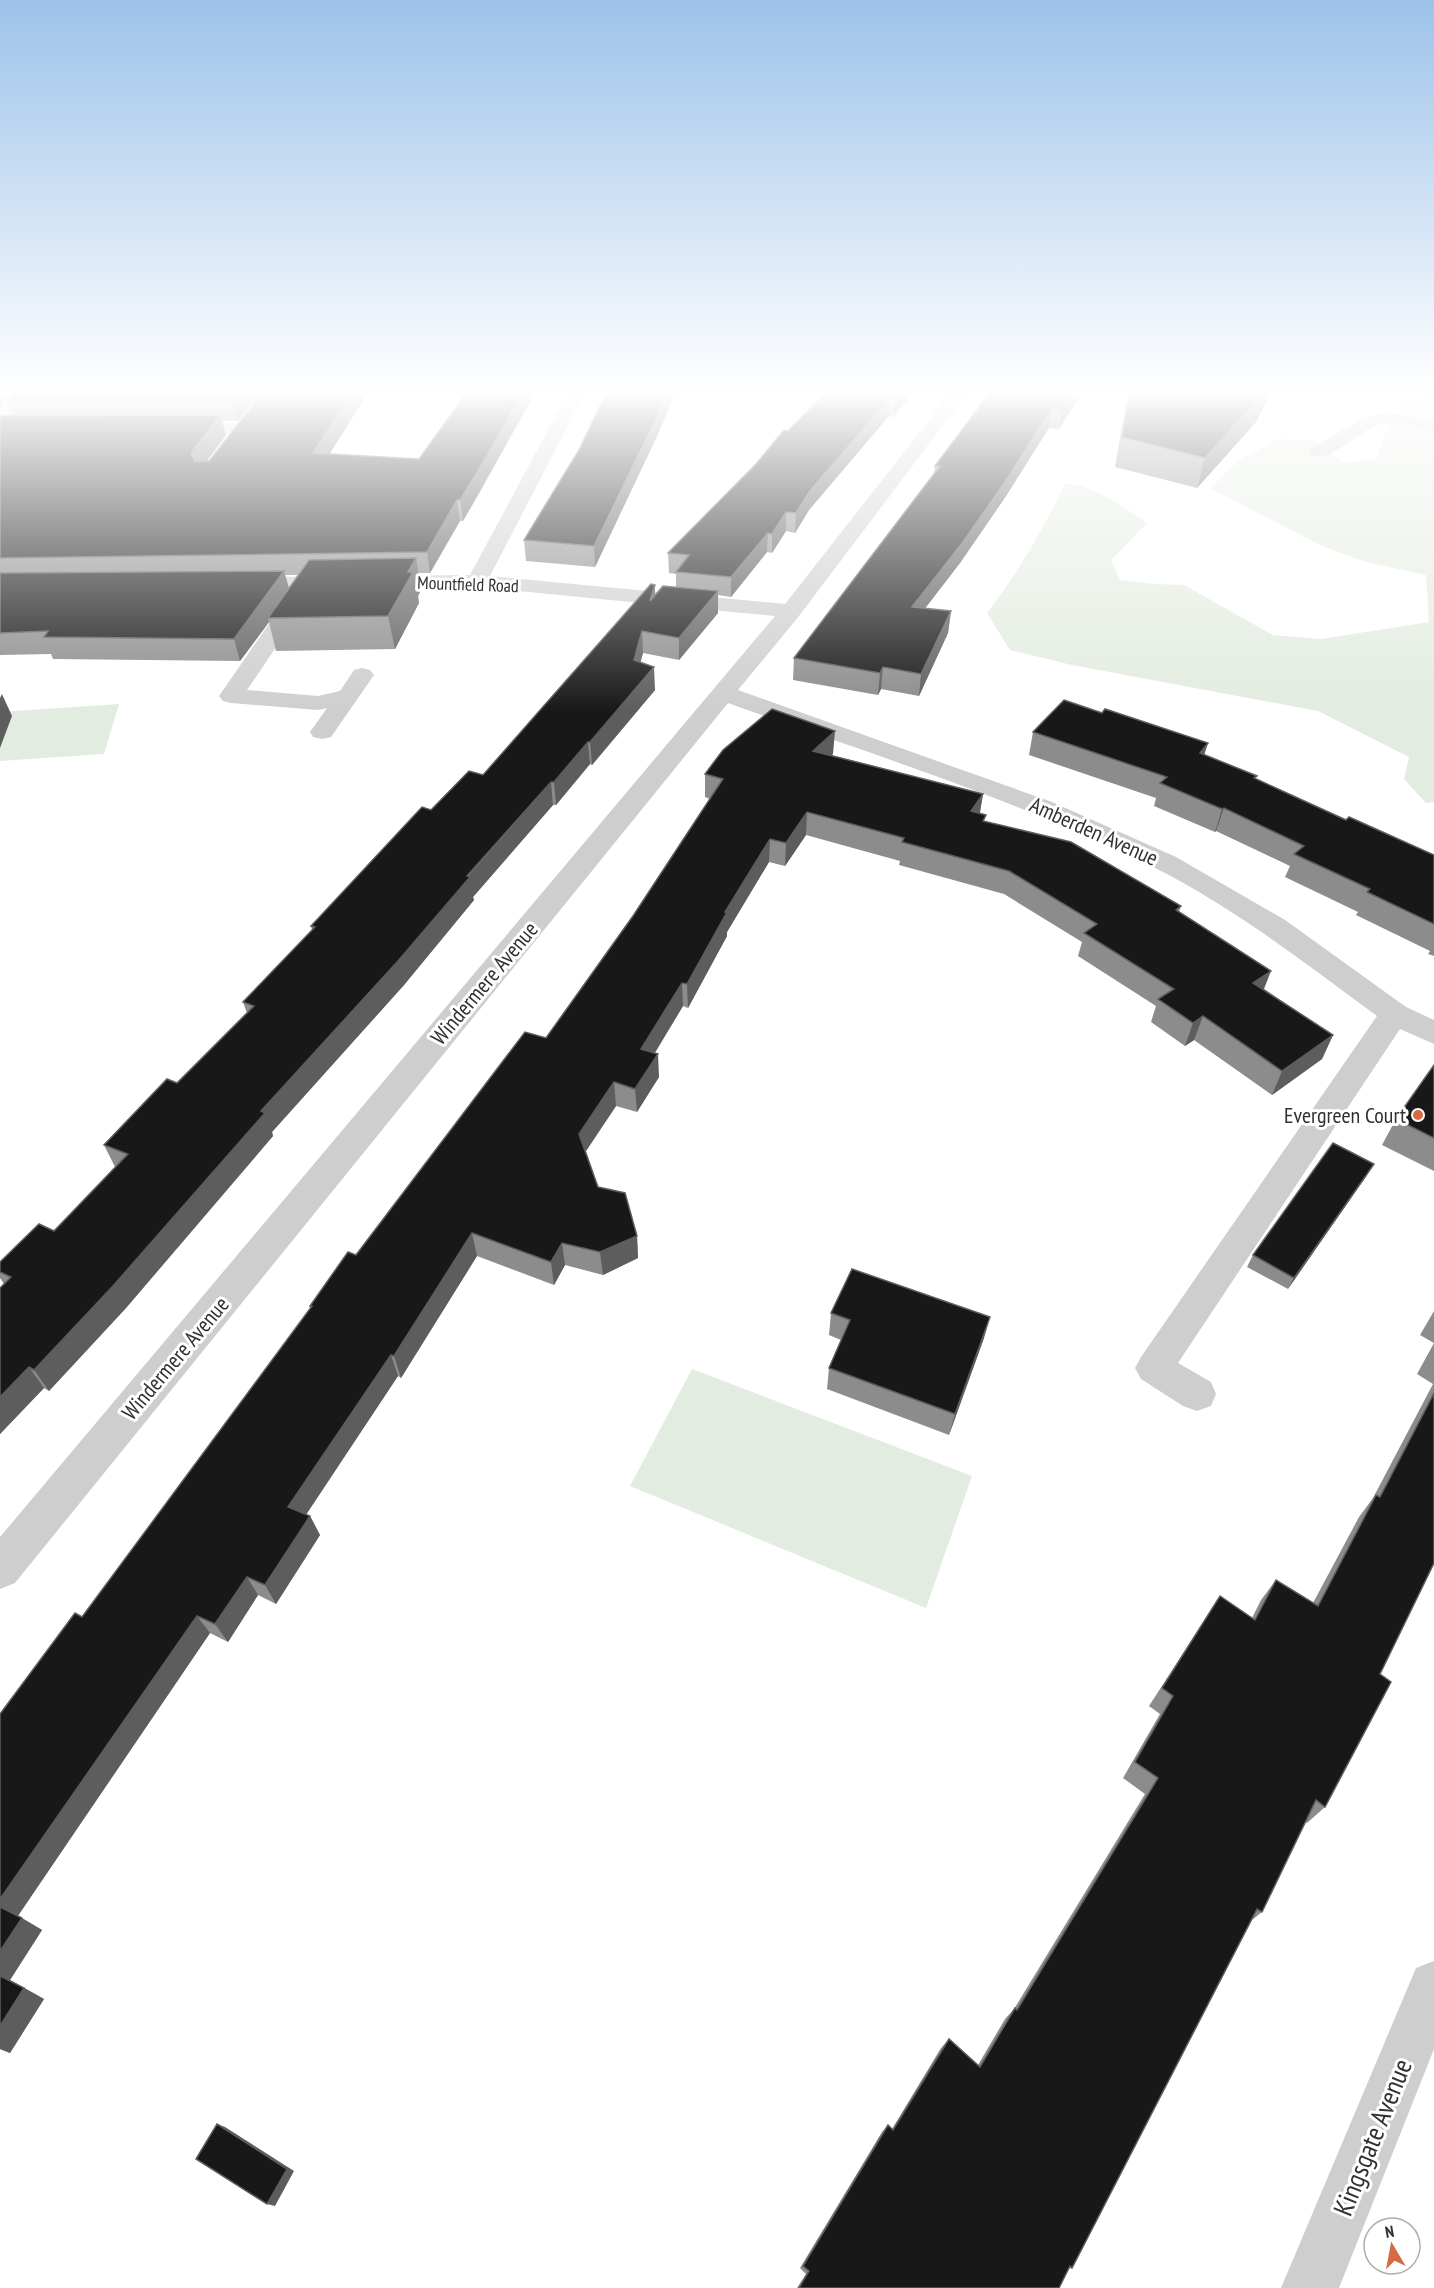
<svg xmlns="http://www.w3.org/2000/svg" width="1434" height="2288" font-family="'PT Sans Narrow',sans-serif">
	<style>
		.green { fill: #e3ece0 }
		.lines { fill: none; stroke-linecap: round; stroke-linejoin: round }
		.minor { fill: #cecece; fill-rule: evenodd }
		.wall { fill: #8c8c8c; fill-rule: evenodd }
		.shaded-wall { fill: #5d5d5d }
		.building { fill: #181818; stroke: #5d5d5d; stroke-width: 1.5 }
		.poi-dot { fill: #d56b45; stroke: #fff; stroke-width: 2 }
		.labels { text-anchor: middle; dominant-baseline: central; stroke-width: 6; stroke-linejoin: round; paint-order: stroke }
		.far-street-label { font-size: 18px; fill: #313131; stroke: #fff }
		.street-label { font-size: 22px; fill: #313131; stroke: #fff }
		.poi-label { font-size: 22px; fill: #313131; stroke: #fff; text-anchor: end }
		.near-street-label { font-size: 27px; fill: #313131; stroke: #fff }
	</style>
	<rect width="100%" height="100%" fill="#fff"/>
	<!-- green -->
	<g class="green">
		<path d="M1409,401h25v21l-18,-3 -19,-9z"/>
		<path d="M1389,423l45,6v373l-8,1 -22,-24 5,-22 -91,-46 -246,-46 -62,-15 -23,-37c31,-41 56,-83 78,-129 28,-1 59,24 82,39l-36,37 9,20 33,4 31,1 89,50 48,4 108,-17 -3,-47 -60,-13 -44,-16 -112,-58 28,-27 40,-22 33,1 33,22 32,-2z"/>
		<path d="M119,704l-15,50 -104,7v-49z"/>
		<path d="M692,1369l280,107 -46,132 -296,-122z"/>
	</g>
	<g class="lines">
		<!-- minor -->
		<g class="minor">
			<path d="M13,391h17l-24,40 -6,1v-19z"/>
			<path d="M569,391h17l-96,185 295,28 167,-213h17l-170,225 -61,74 314,112 124,55 109,63 121,87 28,13v24l-34,-15 -222,334 33,19 5,12 -5,12 -14,5 -14,-5 -42,-27 -6,-11 6,-11 236,-341c-71,-52 -142,-108 -222,-148 -136,-68 -284,-114 -427,-165l-713,880 -15,6v-52l775,-921 -298,-29 -235,2 -7,-2 -4,-4 4,-4 7,-2 228,-2z"/>
			<path d="M1386,412l48,9v10c-14,-2 -32,-9 -46,-8 -25,0 -52,39 -77,33l-2,-4 2,-4 53,-30z"/>
			<path d="M244,423l6,1 3,4 -24,33h-14l-2,-4 17,-23h-52l-6,-1 -3,-4 3,-4 6,-1z"/>
			<path d="M297,594l8,1 3,5 -61,90 71,6 22,-5 14,-21 8,-2 8,2 4,5 -43,62 -9,2 -9,-2 -3,-5 17,-24 -9,2 -87,-7 -8,-2 -4,-5 70,-101z"/>
			<path d="M1434,1961v88l-95,239h-58l135,-320z"/>
		</g>
	</g>
	<!-- wall -->
	<g class="wall">
		<path d="M14,391h248l-24,30h-16l4,14 -19,26h2l55,-70h105l-40,63 90,5 49,-68h68l-56,101 -17,29h-3l-30,52h-12l3,17 -3,6 1,7 -24,46 -119,2 -7,-29 -29,39 -187,-2 -2,-5 -51,1v-239h13l-5,-14zM285,575h13l-9,13z"/>
		<path d="M827,391h88l-22,26 -4,-1 -25,29 -55,65 -14,23 -9,-2 -14,22 -5,-1 -36,45 -13,-2v18l-39,47 -36,-7 -3,10 15,27 -63,75 -2,-1 -34,41h-3l-80,92 1,3 -70,85 -132,147 1,4 -147,172 -77,83 -5,-3 -44,46v-146l4,-4 -4,-6v-16l54,-31 61,-64 -11,-22 73,-62 70,-70 -4,-11 69,-72 -1,-4 120,-116 52,-35 172,-180 21,-8v-13l-7,-1 -1,-20z"/>
		<path d="M1083,391l-24,38 -10,-1 -45,71 -44,64 -35,45 26,3 -3,22 -29,63 -38,-7 -3,6 -85,-15 1,-22 140,-185 1,-7z"/>
		<path d="M1128,391h144l-16,31 -59,66 -82,-21z"/>
		<path d="M1404,391h30v6z"/>
		<path d="M658,434l-63,133 -69,-6 -2,-21z"/>
		<path d="M1102,713l102,42 142,65 88,35v101l-6,-2 2,-3 -74,-36 2,-3 -73,-35 5,-11 -74,-35 -1,1 -61,-26 2,-8 -127,-43 4,-23z"/>
		<path d="M833,754l-2,1 152,39 -3,19 5,9 196,84 -2,6 85,77 69,46 -11,24 -50,36 -78,-55 -9,6 -34,-24 5,-16 -78,-50 4,-14 -78,-48 -105,-29 1,-4 -94,-26 -21,31 -16,-4 -42,70v4l-39,72 -5,-2 -28,47 4,24 -22,35 -21,-6 -30,45 12,36 39,49 1,22 -35,17 -38,-10 -11,20 -77,-29 -76,122 -3,-2 -92,138 4,2 10,19 -44,69 -18,-9 -30,47 -18,-9 -192,283 24,14 -32,50 34,19 -34,54 -10,-4v-335l82,-97 229,-309 -1,-2 46,-51 190,-217 87,-122 77,-117 -5,-2v-23z"/>
		<path d="M1434,1065v106l-52,-26 14,-26z"/>
		<path d="M1367,1175l-79,114 -41,-22 6,-12z"/>
		<path d="M1434,1311v252l-54,111 -55,133 -18,16 -2,-1 -43,90 -10,8 -180,348 -4,1 -9,19h-262l9,-14 -6,-6 82,-136 6,-7 4,4 49,-81 8,-9 29,26 27,-46 9,-10 131,-215 -22,-16 37,-64 -11,-8 71,-110 32,22 9,-18 15,-20 37,23 46,-86 14,-19 60,-114 -16,-10 17,-31 -14,-8z"/>
		<path d="M831,1313l153,25 -35,97 -122,-46 2,-21 12,-28 -12,-5z"/>
	</g>
	<!-- shaded-wall -->
	<g class="shaded-wall">
		<path d="M0,391h11l-11,18z"/>
		<path d="M241,391h21l-24,30 -5,-20z"/>
		<path d="M353,391h16l-52,83 -4,-21z"/>
		<path d="M524,391h12l-73,130 -3,-21z"/>
		<path d="M668,391h8l-18,43 -63,133 -1,-21z"/>
		<path d="M901,391h14l-22,26 2,-18z"/>
		<path d="M1074,391h9l-24,38 3,-19z"/>
		<path d="M1265,391h7l-16,31 -59,66 8,-30z"/>
		<path d="M890,398l-1,18 -80,94 -14,23 1,-20 14,-22z"/>
		<path d="M1052,408l-3,20 -45,71 -44,64 -50,65 2,-21z"/>
		<path d="M220,415l6,20 -29,39 -6,-21z"/>
		<path d="M457,500l3,21 -30,52 -3,-21z"/>
		<path d="M786,512v19l-14,22v-19z"/>
		<path d="M768,533l-1,19 -36,45v-20z"/>
		<path d="M416,558l5,32 -3,6 1,7 -24,46 -7,-33 20,-44z"/>
		<path d="M284,571l6,21 -22,26 1,4 -29,39 -6,-22z"/>
		<path d="M655,585v22l-5,-6z"/>
		<path d="M718,591v22l-39,47v-22z"/>
		<path d="M951,611l-3,22 -29,63 2,-22z"/>
		<path d="M642,631l1,22 -8,30 -1,-23z"/>
		<path d="M654,667l1,23 -63,75 -2,-23z"/>
		<path d="M883,667l-2,22 -3,6 2,-22z"/>
		<path d="M2,694l10,22 -12,32v-50z"/>
		<path d="M835,731l-2,23 -22,20 2,-23z"/>
		<path d="M588,742l2,22 -34,41 -2,-23z"/>
		<path d="M1208,743l-7,22 -1,-12z"/>
		<path d="M551,782l2,23 -80,92 1,3 -70,85 -132,147 1,4 -147,172 -77,83 -15,-21z"/>
		<path d="M983,794l-4,23 -8,-6z"/>
		<path d="M1224,808l-8,23 -1,1 7,-23z"/>
		<path d="M807,812l-1,23 -21,31 1,-23z"/>
		<path d="M770,839l-1,23 -42,70v4l-39,72 -1,-24 38,-72z"/>
		<path d="M1271,971l-9,23 -9,-11z"/>
		<path d="M682,983l1,23 -40,66 -2,-23z"/>
		<path d="M1203,1016l-9,24 -9,6 8,-23z"/>
		<path d="M1333,1035l-11,24 -50,36 10,-24z"/>
		<path d="M658,1054l1,23 -22,35 -2,-23z"/>
		<path d="M614,1082l2,24 -34,51 -3,-23z"/>
		<path d="M1374,1164l-7,11 -79,114 6,-11z"/>
		<path d="M472,1233l5,23 -76,122 -7,-22z"/>
		<path d="M637,1236l1,22 -35,17 -3,-23z"/>
		<path d="M562,1243l3,22 -11,20 -3,-23z"/>
		<path d="M990,1317l-6,21 -35,97 6,-21z"/>
		<path d="M391,1355l7,21 -100,151 -10,-20z"/>
		<path d="M29,1367l15,21 -44,46v-37z"/>
		<path d="M310,1516l10,19 -44,69 -11,-19z"/>
		<path d="M247,1577l11,18 -30,47 -13,-18z"/>
		<path d="M197,1616l13,17 -193,284 -17,-10v-8z"/>
		<path d="M22,1918l20,12 -32,50 34,19 -34,54 -10,-4v-98z"/>
		<path d="M217,2124l8,3 69,44 -19,35 -8,-2z"/>
	</g>
	<!-- building -->
	<g class="building">
		<path d="M14,391h227l-8,10 -225,1z"/>
		<path d="M264,391h89l-40,62 106,6 49,-68h56l-46,80 -18,29h-3l-30,52 -427,6v-142l220,-1 -29,38 4,8h14z"/>
		<path d="M607,391h61l-10,24 -64,131 -70,-6 55,-90z"/>
		<path d="M827,391h74l-6,8 -5,-1 -25,29 -55,64 -14,22 -10,-1 -14,22 -4,-1 -37,44 -55,-5 13,-17 -21,-2 88,-89 28,-34 4,1z"/>
		<path d="M991,391h83l-12,19 -10,-2 -45,71 -44,63 -51,65 39,4 -30,63 -38,-7 -3,6 -86,-15 146,-192h-5z"/>
		<path d="M1129,391h136l-60,67 -83,-21z"/>
		<path d="M416,558l-8,14h5l-25,44 -120,2 41,-58z"/>
		<path d="M284,571l-50,68 -190,-2 4,-6 -48,2v-60z"/>
		<path d="M651,584l4,1 -5,16 13,-15 55,5 -39,47 -37,-7 -8,29 20,7 -64,75h-2l-34,40h-3l-84,94 3,1 -72,84 -137,150 4,2 -152,173 -79,84 -5,-3 -29,30v-109l11,-11 -11,-5v-10l39,-38 15,7 74,-77 -24,-9 63,-66 10,4 77,-77 -11,-4 72,-75 -4,-1 111,-119 9,3 38,-39 14,4z"/>
		<path d="M1064,700l38,13 3,-4 103,34 -8,10 57,23 -3,2 92,42 3,-3 85,38v69l-67,-32 3,-3 -76,-35 10,-8 -80,-38 -2,1 -62,-26 7,-6 -134,-45z"/>
		<path d="M772,709l63,22 -22,20 170,43 -12,17 15,4 -3,6 88,21 110,64 -5,4 95,61 -18,12 80,52 -51,36 -79,-55 -10,7 -35,-24 16,-10 -90,-56 13,-9 -88,-53 -107,-29 2,-4 -97,-26 -21,31 -16,-4 -45,73h2l-40,72 -5,-1 -41,66 17,5 -23,35 -21,-7 -35,52 19,53 27,6 12,43 -37,16 -38,-9 -11,19 -79,-29 -78,123 -3,-1 -103,152 22,9 -45,69 -18,-8 -32,47 -18,-8 -197,283v-185l75,-101 7,4 230,-311h-2l38,-54 8,3 169,-223 21,6 87,-122 90,-137 -18,-5 18,-24z"/>
		<path d="M1434,1065v73l-38,-19z"/>
		<path d="M1333,1143l41,21 -80,114 -41,-23z"/>
		<path d="M852,1269l138,48 -35,97 -126,-46 21,-48 -19,-7z"/>
		<path d="M1434,1393v170l-54,111 11,8 -66,125 -9,-7 -54,112 -5,-3 -185,359 -2,-2 -11,22h-260l10,-17 -6,-5 85,-141 5,5 56,-91 31,28 35,-59 2,2 141,-232 -23,-16 38,-66 -11,-8 58,-92 35,24 21,-40 42,26 58,-111 4,2z"/>
		<path d="M0,1907l22,11 -22,33z"/>
		<path d="M0,1976l24,12 -24,38z"/>
		<path d="M217,2124l70,45 -20,35 -71,-45z"/>
	</g>
	<!-- sky -->
	<linearGradient id="sky" x2="0" y2="1"><stop stop-color="#9dc2e9"/><stop offset="0.55" stop-color="#fff"/><stop offset="1" stop-color="#fff" stop-opacity="0"/></linearGradient>
	<rect width="1434" height="712" fill="url(#sky)"/>
	<!-- markers -->
	<circle class="poi-dot" cx="1418" cy="1115" r="6"/>
	<g class="labels">
		<!-- far-street labels -->
		<g class="far-street-label">
			<text transform="translate(468 584) rotate(2)">Mountfield Road</text>
		</g>
		<!-- street labels -->
		<g class="street-label">
			<text transform="translate(1094 831) rotate(24)">Amberden Avenue</text>
			<text transform="translate(484 983) rotate(-50)">Windermere Avenue</text>
			<text transform="translate(175 1358) rotate(-50)">Windermere Avenue</text>
		</g>
		<!-- poi labels -->
		<g class="poi-label">
			<text x="1406" y="1115">Evergreen Court</text>
		</g>
		<!-- near-street labels -->
		<g class="near-street-label">
			<text transform="translate(1372 2137) rotate(-68)">Kingsgate Avenue</text>
		</g>
	</g>
	<!-- north arrow -->
	<g transform="translate(1392 2246) rotate(350)"><circle r="28" fill="#ffffff" stroke="#adadad" stroke-width="1.5"/>
	<path d="M0-4.5L10 22L0 15L-10 22Z" fill="#d56b45"/>
	<text y="-9" font-size="16" font-weight="bold" text-anchor="middle" fill="#313131">N</text>
	</g>
</svg>
